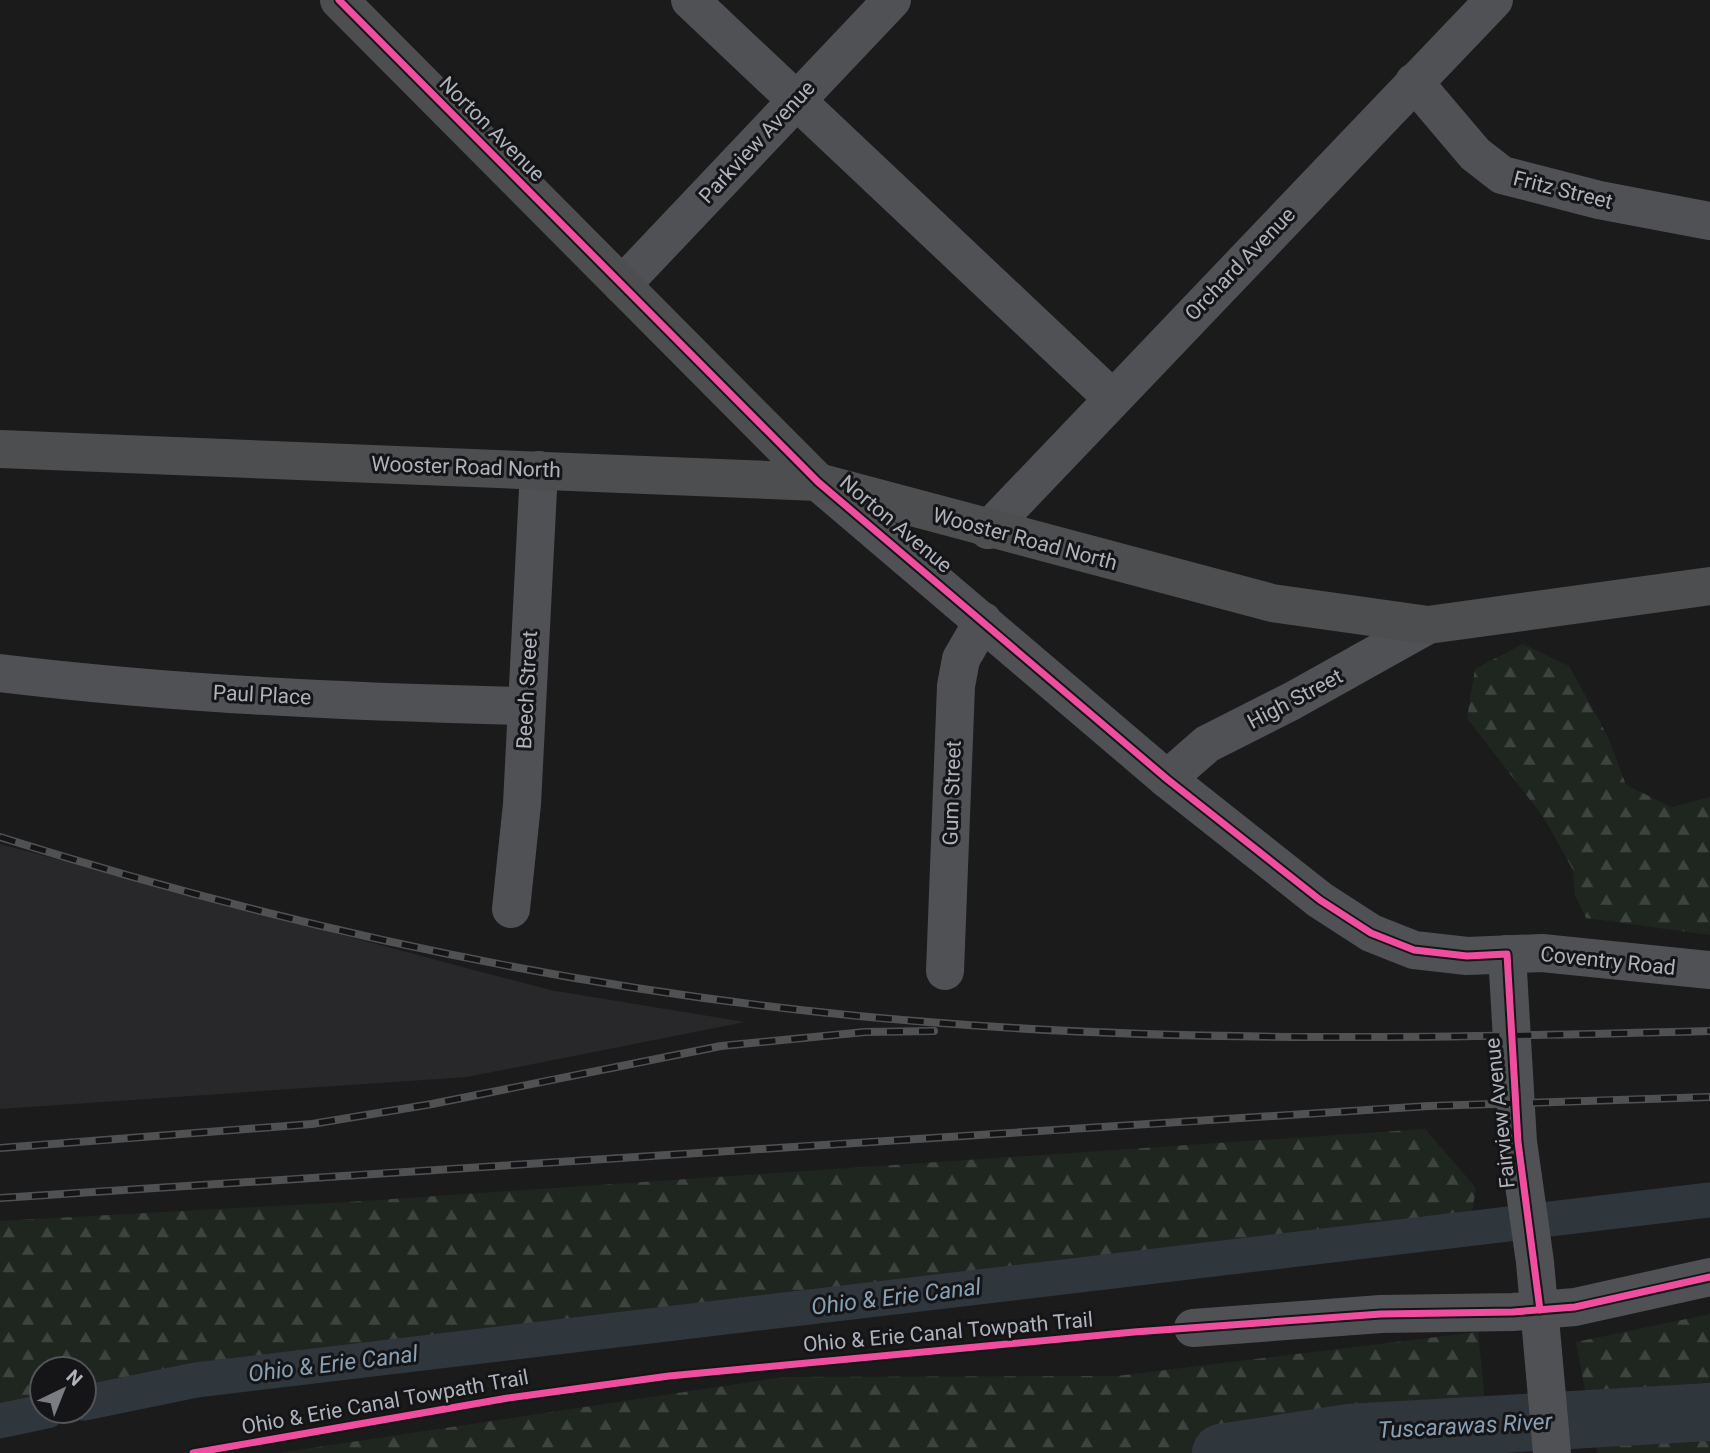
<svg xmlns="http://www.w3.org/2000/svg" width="1710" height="1453" font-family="Roboto,sans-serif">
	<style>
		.built { fill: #28282a }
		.forest { fill: url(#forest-firs) }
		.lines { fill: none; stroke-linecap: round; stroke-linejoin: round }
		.canal { stroke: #2f373d; stroke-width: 35 }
		.river { stroke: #2f373d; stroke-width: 58 }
		.minor { stroke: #505154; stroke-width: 38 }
		.major { stroke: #4d4e50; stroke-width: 38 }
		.rail-casing { stroke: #505153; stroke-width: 8 }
		.rail { stroke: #151518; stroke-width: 5; stroke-dasharray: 16; stroke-linecap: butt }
		.cycleway-casing { stroke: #151518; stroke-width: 11 }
		.cycleway { stroke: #ef4d9e; stroke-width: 7 }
		.labels { text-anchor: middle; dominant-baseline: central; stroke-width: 6; stroke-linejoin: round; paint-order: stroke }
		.street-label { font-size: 21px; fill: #aeb2bb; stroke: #151518 }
		.water-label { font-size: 23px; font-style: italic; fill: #87a0b4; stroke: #151518 }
	</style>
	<defs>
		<pattern id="forest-firs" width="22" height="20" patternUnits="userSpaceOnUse" patternTransform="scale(1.75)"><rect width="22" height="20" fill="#1f2620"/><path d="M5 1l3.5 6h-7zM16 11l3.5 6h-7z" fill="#3d433e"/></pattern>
	</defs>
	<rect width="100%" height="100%" fill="#1b1b1c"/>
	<!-- built -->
	<path class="built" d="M0,844l550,146 195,32 -278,55 -467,32z"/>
	<!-- forest -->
	<g class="forest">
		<path d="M1523,644l46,22 37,67 20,52 46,22 38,-10v138l-124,-17 -11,-23 -2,-25 -29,-52 -77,-100 8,-49z"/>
		<path d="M1425,1129l51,59 -7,42 -1273,150 -112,23v-34h-42v42h5l-47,10v-200l348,-19z"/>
		<path d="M1710,1314v139h-113l-21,-111z"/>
		<path d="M1478,1332l12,121h-1212l506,-76 333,-1z"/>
	</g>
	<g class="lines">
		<!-- canal -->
		<g class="canal">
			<path d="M84,1403l112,-23 1514,-180"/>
			<path d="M0,1421l47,-10"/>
		</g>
		<!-- river -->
		<path class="river" d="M1221,1453l128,-20 361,-21"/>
		<!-- minor -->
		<g class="minor">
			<path d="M690,0l422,398"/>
			<path d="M1414,82l61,72 27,21 97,25 111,21"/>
			<path d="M622,285l270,-285"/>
			<path d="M818,482l349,297 153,121 51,33 43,17 53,6 75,-3 168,17"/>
			<path d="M988,530l506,-530"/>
			<path d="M0,673c174,21 350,29 525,33"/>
			<path d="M1167,779l40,-35 85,-43 136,-76"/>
			<path d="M511,909l11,-105 17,-334"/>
			<path d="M1507,954l11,188 17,120 17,191"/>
			<path d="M945,971l11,-285 5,-27 22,-38"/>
			<path d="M1193,1328l188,-14 132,-2 62,-5 135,-30"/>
		</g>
		<!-- major -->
		<g class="major">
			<path d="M339,0l479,482"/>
			<path d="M0,449l818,33 454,121 156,22 282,-39"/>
		</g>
		<defs>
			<g id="rail">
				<path d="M0,837c301,95 613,161 928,185 260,21 522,16 782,9"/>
				<path d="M0,1148l312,-24 120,-20 289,-58 144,-14 69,-1"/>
				<path d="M0,1198l1429,-92 281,-9"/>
			</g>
		</defs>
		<!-- rail casing -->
		<use href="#rail" class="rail-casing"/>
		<!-- rail -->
		<use href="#rail" class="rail"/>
		<defs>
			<g id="cycleway">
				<path d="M339,0l479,482 349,297 153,121 51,33 43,17 53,6 40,-2 11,188 22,168"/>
				<path d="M193,1453l315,-55 161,-22 465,-44 247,-18 132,-2 62,-5 135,-30"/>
			</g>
		</defs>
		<!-- cycleway casing -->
		<use href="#cycleway" class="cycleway-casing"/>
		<!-- cycleway -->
		<use href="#cycleway" class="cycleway"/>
	</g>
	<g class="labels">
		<!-- street labels -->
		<g class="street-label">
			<text transform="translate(492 129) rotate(45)">Norton Avenue</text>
			<text transform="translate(757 142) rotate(-47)">Parkview Avenue</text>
			<text transform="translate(1563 190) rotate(14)">Fritz Street</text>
			<text transform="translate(1240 264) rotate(-46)">Orchard Avenue</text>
			<text transform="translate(466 467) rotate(2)">Wooster Road North</text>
			<text transform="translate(896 524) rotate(40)">Norton Avenue</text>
			<text transform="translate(1025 539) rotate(15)">Wooster Road North</text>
			<text transform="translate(527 690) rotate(-87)">Beech Street</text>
			<text transform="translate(262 695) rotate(3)">Paul Place</text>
			<text transform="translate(1295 699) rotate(-28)">High Street</text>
			<text transform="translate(952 793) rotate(-88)">Gum Street</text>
			<text transform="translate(1608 961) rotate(6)">Coventry Road</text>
			<text transform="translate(1500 1113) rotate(-96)">Fairview Avenue</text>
			<text transform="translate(948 1332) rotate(-5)">Ohio &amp; Erie Canal Towpath Trail</text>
			<text transform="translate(385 1402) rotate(-10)">Ohio &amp; Erie Canal Towpath Trail</text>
		</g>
		<!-- water labels -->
		<g class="water-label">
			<text transform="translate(896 1297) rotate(-7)">Ohio &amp; Erie Canal</text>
			<text transform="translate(333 1364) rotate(-7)">Ohio &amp; Erie Canal</text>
			<text transform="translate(1465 1426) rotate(-3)">Tuscarawas River</text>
		</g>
	</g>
	<!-- north arrow -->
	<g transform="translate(63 1390) rotate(43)"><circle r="33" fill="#151518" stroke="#525459" stroke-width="2"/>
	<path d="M0-5L12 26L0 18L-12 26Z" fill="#7b7d83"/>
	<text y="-10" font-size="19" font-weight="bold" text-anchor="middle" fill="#aeb2bb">N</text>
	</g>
</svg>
